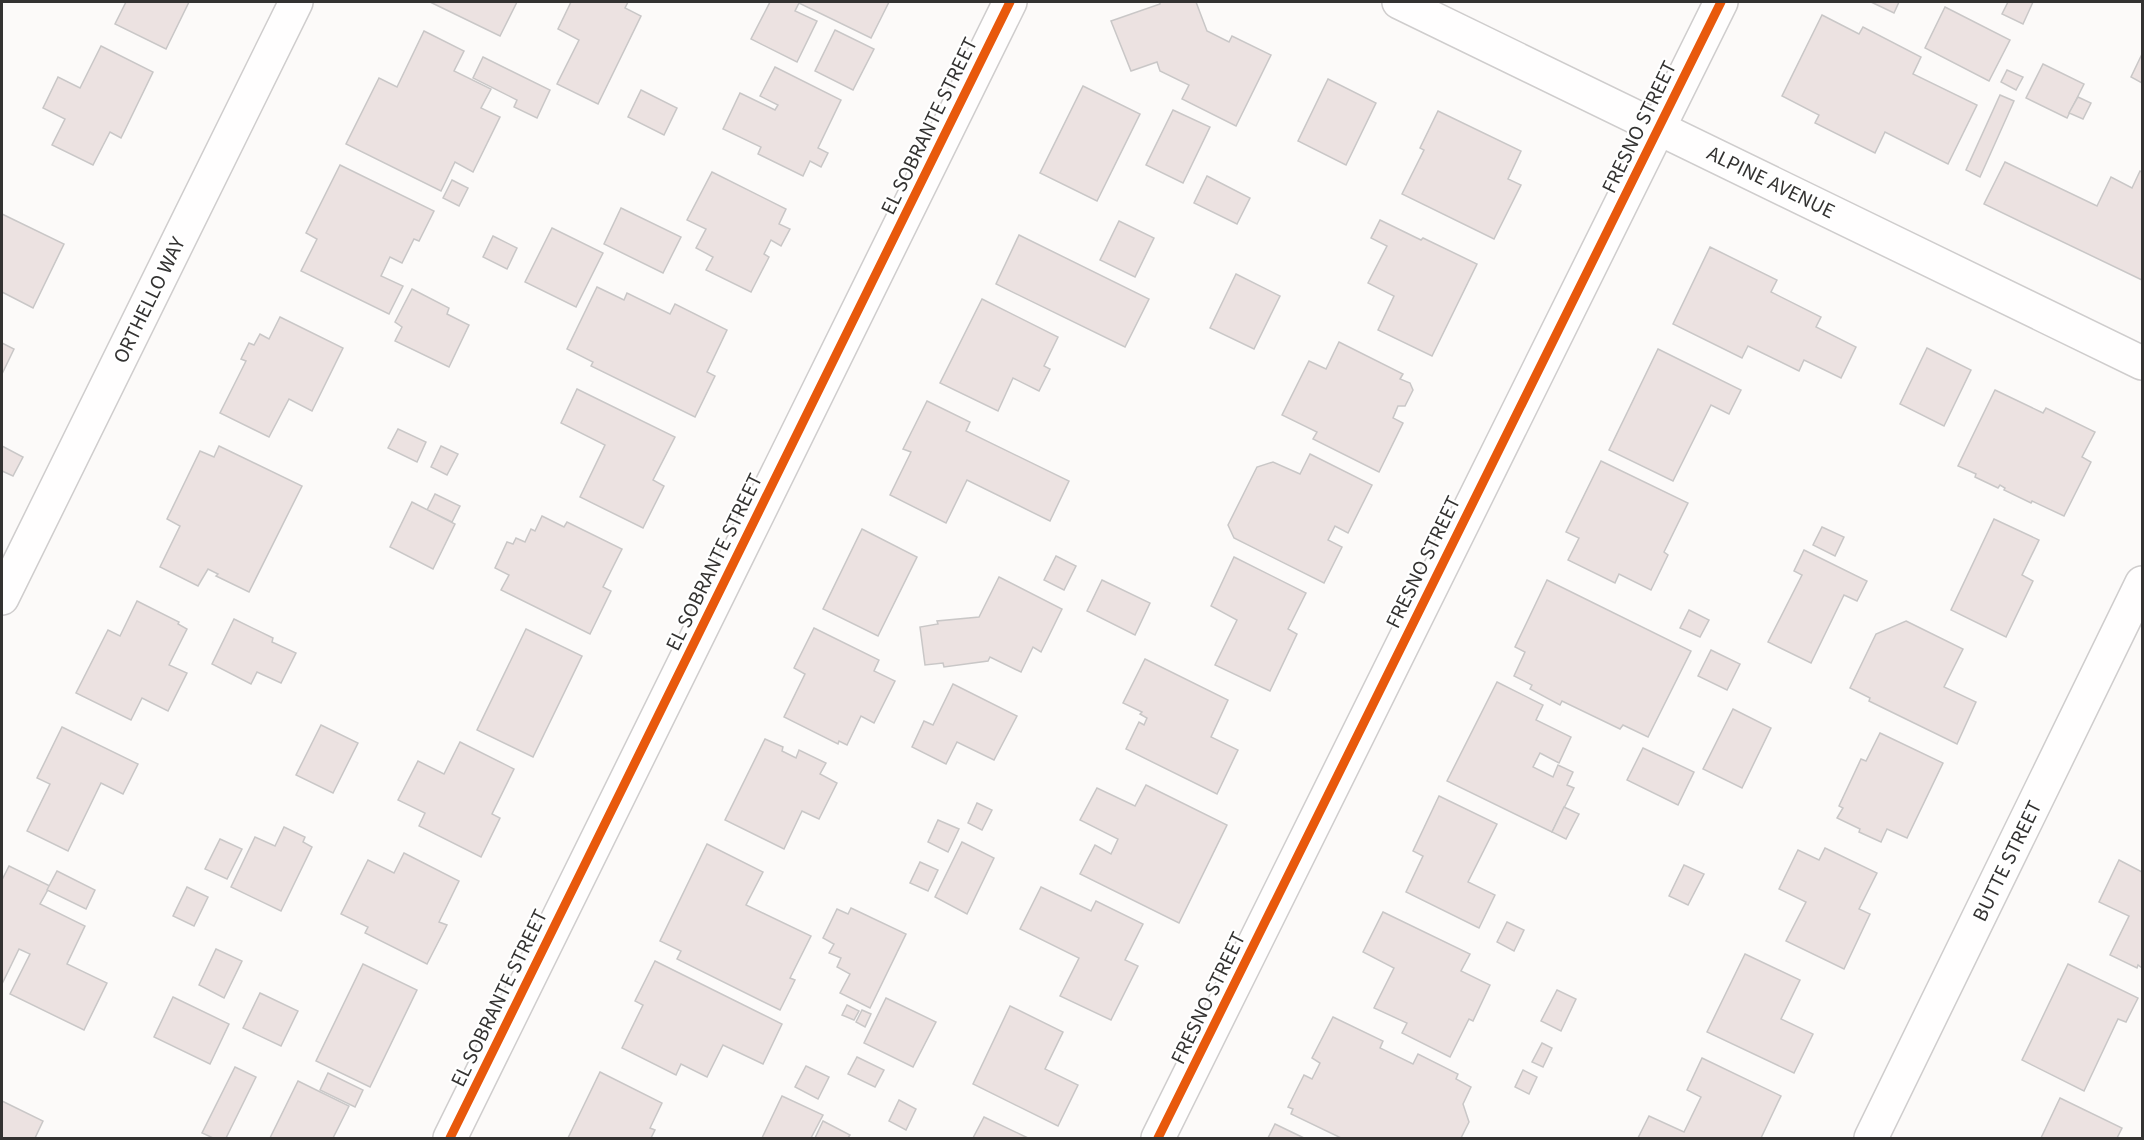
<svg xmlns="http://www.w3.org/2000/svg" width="2144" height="1140" font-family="'Source Sans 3',sans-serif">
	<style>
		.building { fill: #ece2e1; stroke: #c9c7c7; stroke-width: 1.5 }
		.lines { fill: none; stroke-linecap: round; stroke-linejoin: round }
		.street-casing { stroke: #cfcdcd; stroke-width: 36 }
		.street { stroke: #fffefe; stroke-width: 33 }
		.cycleway-casing { stroke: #fff; stroke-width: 13 }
		.cycleway { stroke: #e8590c; stroke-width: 9 }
		.labels { text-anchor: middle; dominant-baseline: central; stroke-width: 4.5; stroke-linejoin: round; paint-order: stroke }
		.street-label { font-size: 21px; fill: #333231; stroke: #fff }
	</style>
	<rect width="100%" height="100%" fill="#fcfaf9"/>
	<!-- building -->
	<g class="building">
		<path d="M126,2h63l-23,47 -51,-25z"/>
		<path d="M430,2h87l-17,34z"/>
		<path d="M571,2h57l-3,6 16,8 -43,88 -41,-20 22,-44 -21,-11z"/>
		<path d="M770,2h119l-18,36 -72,-35 -4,8 22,10 -20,41 -46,-23z"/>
		<path d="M1160,2h36l11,29 22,11 3,-6 39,19 -35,71 -54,-27 7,-14 -29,-14 -3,-9 -26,9 -20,-50 49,-17z"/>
		<path d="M1871,2h28l-5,11z"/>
		<path d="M2008,2h25l-10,22 -21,-10z"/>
		<path d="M1945,7l65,33 -21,41 -64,-33z"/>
		<path d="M1822,15l37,19 4,-7 58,30 -8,17 64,31 -29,59 -63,-32 -10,21 -60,-30 4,-8 -37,-19z"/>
		<path d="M835,30l39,19 -21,41 -38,-19z"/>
		<path d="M424,31l40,20 -10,20 37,18 -10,19 19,9 -27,55 -18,-10 -14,29 -95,-47 33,-66 18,9z"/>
		<path d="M101,46l52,26 -32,66 -11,-6 -17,33 -41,-20 13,-26 -22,-11 15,-31 22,11z"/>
		<path d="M2142,54v29l-11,-6z"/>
		<path d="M483,57l67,33 -13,28 -23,-11 3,-7 -44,-22z"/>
		<path d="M2043,64l41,20 -17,34 -41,-20z"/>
		<path d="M775,67l66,33 -23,48 10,5 -7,14 -11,-6 -7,15 -45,-22 3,-7 -38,-18 17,-36 35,17 3,-5 -18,-9z"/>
		<path d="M2007,70l16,7 -7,13 -15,-8z"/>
		<path d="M1328,79l48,24 -30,62 -48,-24z"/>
		<path d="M1083,86l57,28 -43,87 -57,-28z"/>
		<path d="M641,90l36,18 -13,27 -36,-18z"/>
		<path d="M2000,95l14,6 -34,76 -14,-7z"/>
		<path d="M2078,97l13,6 -8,16 -14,-6z"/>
		<path d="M1173,110l37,17 -27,56 -37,-18z"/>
		<path d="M1438,111l83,40 -13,28 13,6 -27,54 -92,-45 22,-44 -4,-2z"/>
		<path d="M2005,162l92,44 14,-29 21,11 8,-17 2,1v108l-158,-76z"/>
		<path d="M340,165l94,46 -15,30 -5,-2 -12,24 -12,-6 -9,19 22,10 -14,28 -88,-43 16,-32 -11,-6z"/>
		<path d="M712,172l74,37 -7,15 11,5 -9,17 -10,-6 -7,14 5,3 -18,35 -45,-22 7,-13 -17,-9 10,-19 -19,-9z"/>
		<path d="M1207,176l43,22 -13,26 -43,-21z"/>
		<path d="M452,180l16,8 -9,18 -16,-8z"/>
		<path d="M621,208l60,29 -18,36 -59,-29z"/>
		<path d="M2,214l62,30 -31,64 -31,-16z"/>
		<path d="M1380,220l41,20 2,-2 54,26 -45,92 -54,-26 16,-34 -26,-13 19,-37 -16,-8z"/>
		<path d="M1119,221l35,17 -19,39 -35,-17z"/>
		<path d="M552,228l51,25 -27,54 -51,-25z"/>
		<path d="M1019,235l130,64 -24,48 -129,-63z"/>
		<path d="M493,236l24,12 -10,21 -24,-12z"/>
		<path d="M1710,247l67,33 -6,12 50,25 -5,10 40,20 -15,31 -37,-18 -5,11 -51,-25 -6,12 -69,-34z"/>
		<path d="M1236,274l44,22 -26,53 -44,-21z"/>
		<path d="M597,287l27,13 3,-7 43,21 5,-10 52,26 -20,42 8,4 -20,41 -104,-51 2,-4 -26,-13z"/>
		<path d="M412,289l37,19 -2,6 22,11 -20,42 -54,-26 7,-14 -7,-5z"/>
		<path d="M982,299l76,38 -14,29 6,3 -11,22 -26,-13 -15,33 -58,-28z"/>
		<path d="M280,317l63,31 -31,63 -23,-12 -20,38 -49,-24 26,-52 -5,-2 8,-16 5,2 6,-11 9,5z"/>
		<path d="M1339,342l64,32 -3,5 10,4 3,7 -8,16h-7l-5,12 10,5 -24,49 -66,-33 4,-7 -35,-17 27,-54 17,8z"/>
		<path d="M2,343l12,6 -12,25z"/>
		<path d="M1927,348l44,22 -27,56 -44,-22z"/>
		<path d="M1658,349l83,41 -12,24 -18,-9 -38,76 -64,-31z"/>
		<path d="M577,389l98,48 -22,43 11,6 -21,42 -63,-31 25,-52 -44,-22z"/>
		<path d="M1995,390l48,23 3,-5 49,24 -13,25 9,5 -27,54 -32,-15 -1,2 -27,-13 1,-2 -5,-3 -2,3 -23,-11 1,-3 -18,-8z"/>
		<path d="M927,401l43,21 -4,9 103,50 -19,40 -83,-41 -21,43 -56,-28 21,-43 -8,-3z"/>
		<path d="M398,429l28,13 -9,20 -29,-14z"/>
		<path d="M2,446l21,11 -10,19 -11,-5z"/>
		<path d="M219,446l83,40 -53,106 -33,-16 2,-2 -10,-5 -10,17 -38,-19 20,-41 -13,-7 33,-68 14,6z"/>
		<path d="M441,446l17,8 -11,21 -16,-8z"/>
		<path d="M1310,454l62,31 -24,48 -13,-7 -7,14 14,7 -18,36 -90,-45 -6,-13 29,-58 16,-5 27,12z"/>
		<path d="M1601,461l87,42 -24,49 4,3 -17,35 -32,-16 -4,9 -47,-23 11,-22 -13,-6z"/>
		<path d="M435,494l25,12 -8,16 -25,-12z"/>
		<path d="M412,502l43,22 -22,45 -43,-22z"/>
		<path d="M542,516l22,11 3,-5 55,27 -19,38 8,4 -21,43 -89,-44 8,-15 -14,-7 12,-26 6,2 3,-6 9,4 6,-13 4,2z"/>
		<path d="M1994,519l45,21 -17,35 11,6 -27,56 -55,-27z"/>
		<path d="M1822,527l22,10 -9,19 -22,-11z"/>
		<path d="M862,529l55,28 -39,79 -55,-27z"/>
		<path d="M1804,550l63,31 -10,20 -13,-6 -33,68 -43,-21 34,-67 -8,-4z"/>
		<path d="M1056,556l20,10 -12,24 -20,-10z"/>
		<path d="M1234,557l72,36 -18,36 9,5 -27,57 -55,-26 22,-45 -26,-14z"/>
		<path d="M999,577l63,32 -21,43 -8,-5 -12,25 -31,-15 -2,4 -44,6 -1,-4 -18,2 -5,-38 18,-3 -1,-3 42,-4z"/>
		<path d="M1102,580l48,23 -15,32 -48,-24z"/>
		<path d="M1547,580l144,71 -43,86 -25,-12 -3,4 -58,-28 -2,4 -30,-16 2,-4 -18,-9 11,-24 -10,-5z"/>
		<path d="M137,601l42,21 -1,2 9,5 -18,36 18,8 -19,38 -26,-13 -11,22 -55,-27 32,-63 12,6z"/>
		<path d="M1689,610l20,10 -9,17 -20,-9z"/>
		<path d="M234,619l39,19 -1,4 24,11 -15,30 -24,-11 -6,12 -39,-20z"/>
		<path d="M1906,621l57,28 -19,38 32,15 -19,42 -88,-43 1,-3 -20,-10 26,-54z"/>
		<path d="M814,628l65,32 -5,11 21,10 -21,42 -13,-7 -14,29 -8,-4 -1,3 -54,-27 21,-43 -11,-6z"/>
		<path d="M526,629l56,27 -49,101 -56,-27z"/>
		<path d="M1711,650l29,14 -13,26 -29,-14z"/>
		<path d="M1145,659l83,41 -17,37 27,13 -21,44 -91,-45 13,-27 5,3 3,-7 -7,-4 2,-2 -19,-9z"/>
		<path d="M1497,682l46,23 -7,15 35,17 -12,26 -19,-10 -7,14 20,10 5,-12 15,7 -6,13 7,3 -22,44 -105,-51z"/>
		<path d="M953,684l64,32 -23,44 -37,-18 -11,22 -34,-17 12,-26 9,4z"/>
		<path d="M1733,709l38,19 -29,60 -39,-19z"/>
		<path d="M321,725l37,18 -25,50 -37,-18z"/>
		<path d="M62,727l76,37 -15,30 -22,-11 -33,68 -41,-20 23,-47 -13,-6z"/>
		<path d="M1880,733l63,30 -36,75 -20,-9 -6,13 -22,-10 1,-3 -23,-11 6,-10 -4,-2 22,-47 5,2z"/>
		<path d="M765,739l18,8 -1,4 14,7 3,-8 27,13 -6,11 17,9 -18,36 -17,-8 -18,38 -59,-29z"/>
		<path d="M460,742l54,27 -22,45 8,4 -19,39 -62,-31 6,-13 -27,-13 20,-39 26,13z"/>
		<path d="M1643,748l51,24 -16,33 -51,-25z"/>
		<path d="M1146,785l81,40 -48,98 -99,-49 15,-29 16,9 7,-15 -38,-19 17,-32 38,18z"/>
		<path d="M1439,796l58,28 -29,58 27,13 -16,33 -73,-36 17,-36 -10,-5z"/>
		<path d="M977,803l15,7 -10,20 -14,-7z"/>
		<path d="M1564,807l15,7 -13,25 -14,-7z"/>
		<path d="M938,820l21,9 -11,23 -20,-10z"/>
		<path d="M284,827l21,10 -2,5 9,5 -31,64 -50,-24 24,-50 20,9z"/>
		<path d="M220,839l22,10 -15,30 -22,-10z"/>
		<path d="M962,842l32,16 -27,56 -32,-17z"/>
		<path d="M707,844l56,28 -17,33 65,31 -21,42 5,2 -15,30 -103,-51 4,-8 -21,-10z"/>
		<path d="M1825,848l52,25 -18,36 11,5 -26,55 -58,-28 20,-39 -27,-13 19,-39 21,10z"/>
		<path d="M404,853l55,28 -20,41 8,3 -20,39 -62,-31 3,-6 -27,-13 27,-54 26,13z"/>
		<path d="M2119,860l23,12v96l-4,-3 -1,3 -27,-13 19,-39 -30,-14z"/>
		<path d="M920,862l18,8 -10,21 -18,-8z"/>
		<path d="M1684,865l20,9 -16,31 -19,-9z"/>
		<path d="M9,866l41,20 -10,18 45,22 -18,38 40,19 -23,47 -74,-36 20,-40 -11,-5 -17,35v-104z"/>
		<path d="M57,871l38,19 -9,19 -39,-19z"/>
		<path d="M187,887l21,10 -14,29 -21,-10z"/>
		<path d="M1041,887l50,24 5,-10 47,23 -18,36 13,6 -27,54 -51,-24 19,-38 -59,-29z"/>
		<path d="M851,908l55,26 -36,74 -30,-15 10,-19 -13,-7 4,-9 -12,-5 5,-9 -11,-6 14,-29 11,5z"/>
		<path d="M1383,912l87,42 -9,17 29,14 -17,36 -4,-2 -19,38 -48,-24 5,-10 -33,-15 20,-40 -31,-16z"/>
		<path d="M1507,922l17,8 -10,21 -17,-9z"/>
		<path d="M216,949l26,12 -18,37 -25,-13z"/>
		<path d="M1745,954l55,26 -19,39 32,15 -19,39 -87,-41z"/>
		<path d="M655,961l127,63 -19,40 -40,-19 -16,32 -26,-13 -5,11 -54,-27 21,-43 -8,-4z"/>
		<path d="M363,964l54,26 -47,97 -54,-26z"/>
		<path d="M2068,964l70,34 -12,24 -8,-3 -34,72 -62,-31z"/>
		<path d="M1557,990l19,9 -15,32 -20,-10z"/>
		<path d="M260,993l38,18 -17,35 -38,-18z"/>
		<path d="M173,997l56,27 -19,40 -56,-27z"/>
		<path d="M886,998l50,24 -23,45 -49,-24z"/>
		<path d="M847,1005l12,6 -5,9 -12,-5z"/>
		<path d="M1010,1006l53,26 -18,37 33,16 -20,41 -85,-42z"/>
		<path d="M862,1010l9,4 -6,13 -9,-5z"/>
		<path d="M1333,1017l50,24 -3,7 33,16 5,-10 40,20 -2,5 15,8 -8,17 6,18 -8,16h-120l-50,-24 2,-5 -5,-2 16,-32 8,4 8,-16 -8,-5z"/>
		<path d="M1542,1043l10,5 -9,19 -11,-5z"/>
		<path d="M857,1057l27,13 -9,17 -27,-13z"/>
		<path d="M1702,1058l79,38 -20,42h-123l11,-22 35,16 17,-35 -14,-7z"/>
		<path d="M806,1066l23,11 -11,22 -23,-12z"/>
		<path d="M235,1067l21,10 -30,61h-13l-11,-5z"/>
		<path d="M1523,1070l14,7 -8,17 -14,-7z"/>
		<path d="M600,1072l62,31 -12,25 5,2 -4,8h-83z"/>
		<path d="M328,1073l35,17 -8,17 -35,-17z"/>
		<path d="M298,1081l51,25 -16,32h-63z"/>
		<path d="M782,1096l41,19 -12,23h-49z"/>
		<path d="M2060,1098l62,30 -5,10h-76z"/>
		<path d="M899,1100l17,9 -10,21 -17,-9z"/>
		<path d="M2,1101l41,20 -8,17h-33z"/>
		<path d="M984,1117l44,21h-55z"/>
		<path d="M823,1121l27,14 -2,3h-33z"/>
		<path d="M1275,1124l29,14h-36z"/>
	</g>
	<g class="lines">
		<defs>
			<g id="street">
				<path d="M1399,2l743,361"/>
				<path d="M2,598l294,-596"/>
				<path d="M450,1138l560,-1136"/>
				<path d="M1158,1138l563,-1136"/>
				<path d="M1871,1138l271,-555"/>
			</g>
		</defs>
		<!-- street casing -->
		<use href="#street" class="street-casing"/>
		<!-- street -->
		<use href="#street" class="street"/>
		<defs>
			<g id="cycleway">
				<path d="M450,1138l560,-1136"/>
				<path d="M1158,1138l563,-1136"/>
			</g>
		</defs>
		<!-- cycleway casing -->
		<use href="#cycleway" class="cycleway-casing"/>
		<!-- cycleway -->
		<use href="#cycleway" class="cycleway"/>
	</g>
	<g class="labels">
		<!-- street labels -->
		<g class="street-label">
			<text transform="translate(929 126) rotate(-64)">EL SOBRANTE STREET</text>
			<text transform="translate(1639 127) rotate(-64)">FRESNO STREET</text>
			<text transform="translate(1771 182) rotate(26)">ALPINE AVENUE</text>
			<text transform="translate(149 300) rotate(-64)">ORTHELLO WAY</text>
			<text transform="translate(714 562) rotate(-64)">EL SOBRANTE STREET</text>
			<text transform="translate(1423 562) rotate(-64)">FRESNO STREET</text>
			<text transform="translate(2007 861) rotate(-64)">BUTTE STREET</text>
			<text transform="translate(499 998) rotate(-64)">EL SOBRANTE STREET</text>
			<text transform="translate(1208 998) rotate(-64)">FRESNO STREET</text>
		</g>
	</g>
	<!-- border -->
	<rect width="2144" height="1140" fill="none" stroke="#333231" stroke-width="6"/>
</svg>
